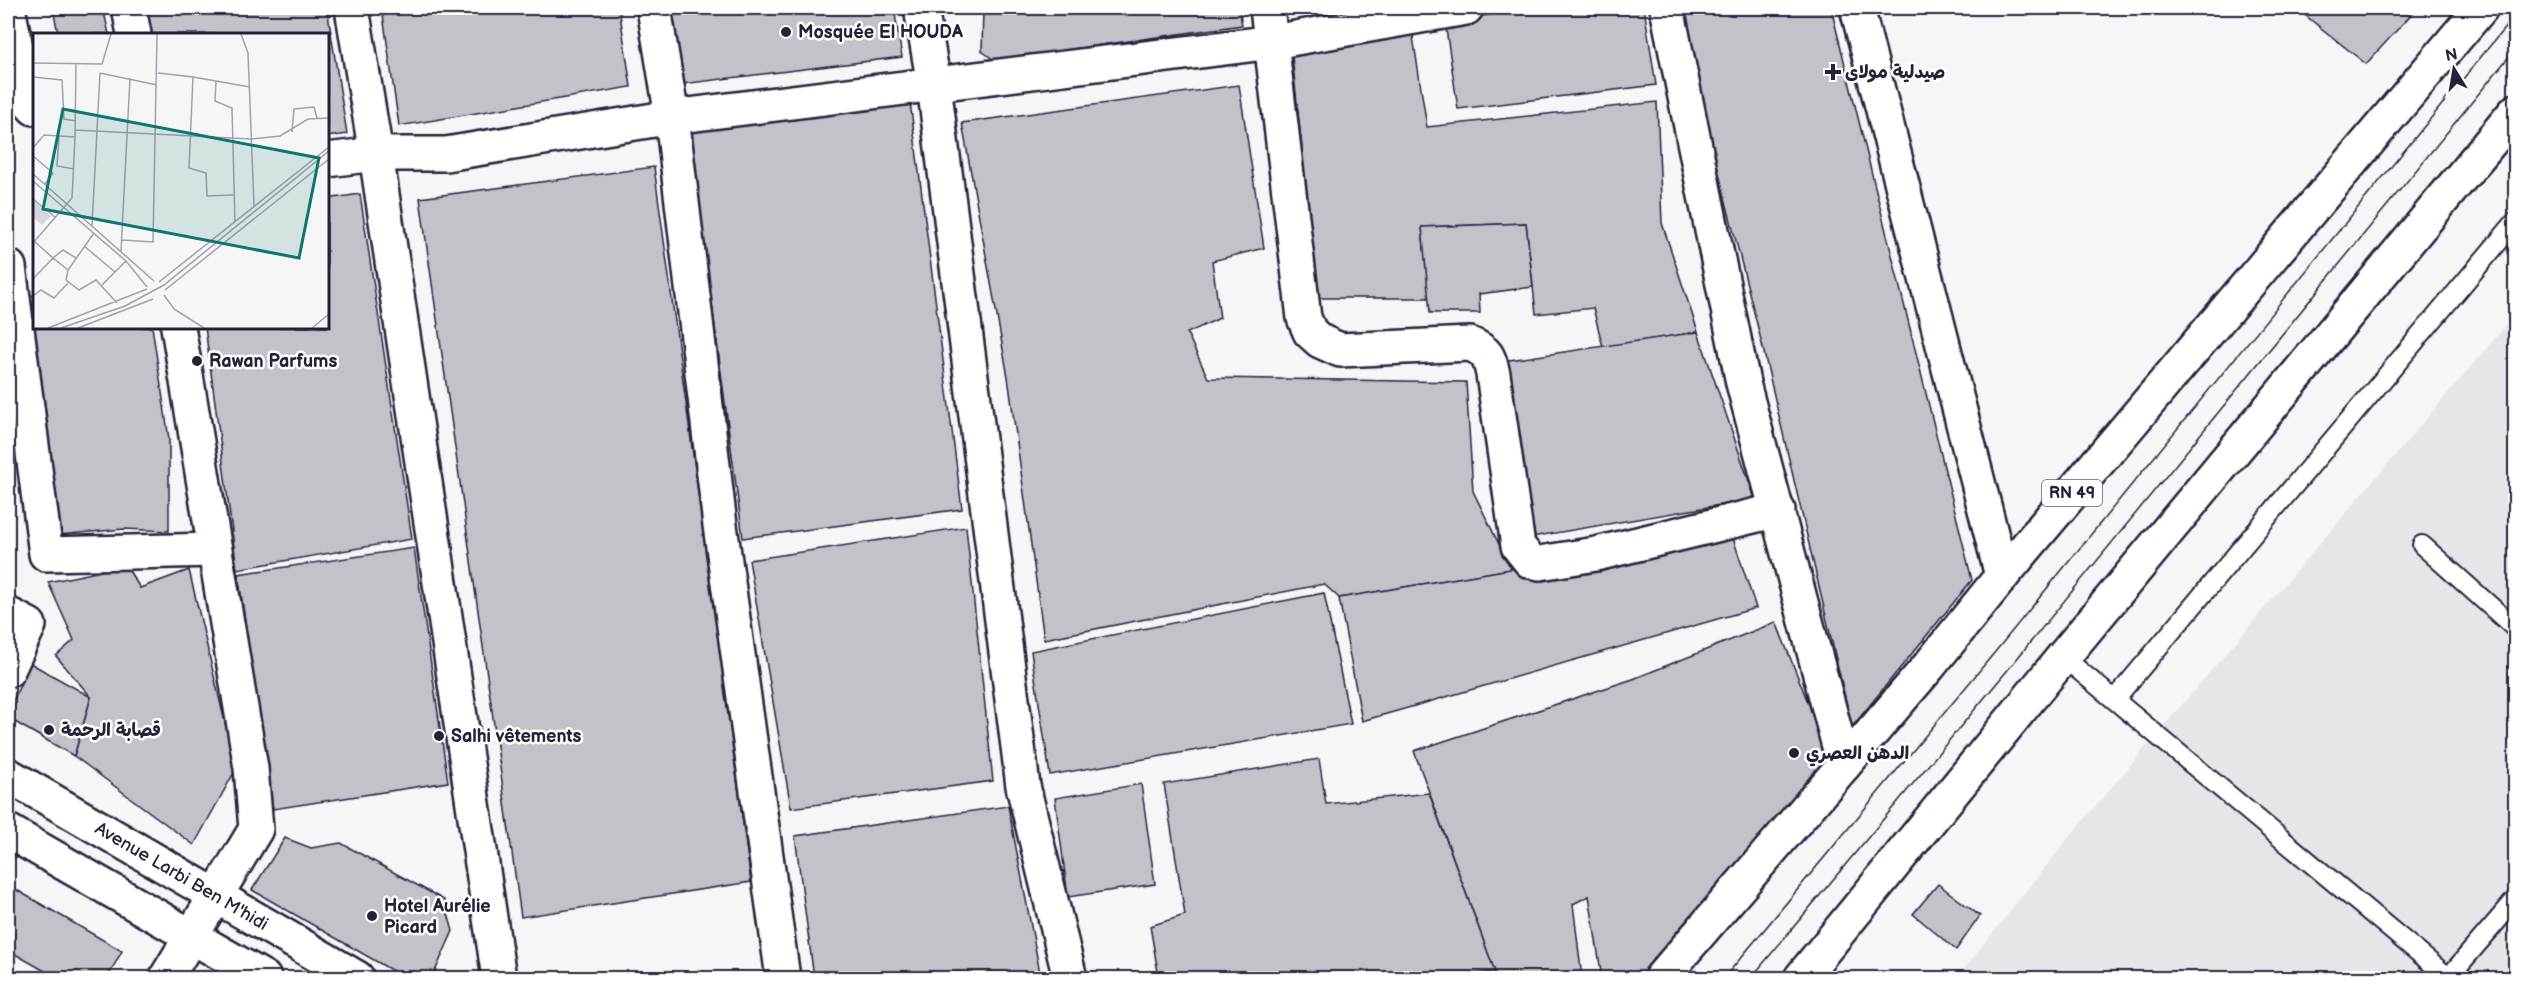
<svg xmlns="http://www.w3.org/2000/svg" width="2523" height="986" font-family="'Balsamiq Sans','Playpen Sans Arabic',sans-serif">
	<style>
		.built { fill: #e6e6e9 }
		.building { fill: #c2c2c9; stroke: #22223b; stroke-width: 1.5 }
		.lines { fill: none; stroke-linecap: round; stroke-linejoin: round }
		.service-casing { stroke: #22223b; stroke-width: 22 }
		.minor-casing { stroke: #22223b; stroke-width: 38 }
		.secondary-casing { stroke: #22223b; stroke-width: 38 }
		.primary-casing { stroke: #22223b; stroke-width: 38 }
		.service { stroke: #fff; stroke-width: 18 }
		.minor { stroke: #fff; stroke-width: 33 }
		.secondary { stroke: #fff; stroke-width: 33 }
		.primary { stroke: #fff; stroke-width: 33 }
		.tram { stroke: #22223b; stroke-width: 1.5 }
		.poi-dot { fill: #22223b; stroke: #fff; stroke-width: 2 }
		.labels { text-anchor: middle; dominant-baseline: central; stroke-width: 5; stroke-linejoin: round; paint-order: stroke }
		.shield { fill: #fff; stroke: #646476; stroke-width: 1.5 }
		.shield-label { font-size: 16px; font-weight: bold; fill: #22223b }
		.poi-label { font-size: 18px; font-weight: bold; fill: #22223b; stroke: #fff; text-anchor: start }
		.street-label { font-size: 18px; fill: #22223b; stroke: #fff }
		.inset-road { fill: none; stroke: #a1a1ac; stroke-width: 1.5 }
		.view { fill: #0f766e; fill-opacity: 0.15; stroke: #0f766e; stroke-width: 3 }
		.inset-edge { fill: none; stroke: #22223b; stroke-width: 3 }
	</style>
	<rect width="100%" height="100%" fill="#f6f6f7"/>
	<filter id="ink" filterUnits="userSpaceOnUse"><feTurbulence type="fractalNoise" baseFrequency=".0167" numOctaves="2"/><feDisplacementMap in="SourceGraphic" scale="12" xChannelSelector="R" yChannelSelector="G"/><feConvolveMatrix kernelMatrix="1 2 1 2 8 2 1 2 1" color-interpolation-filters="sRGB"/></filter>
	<g filter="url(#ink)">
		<!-- built -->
		<path class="built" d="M2515,315v663h-558l113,-142z"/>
		<!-- building -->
		<g class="building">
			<path d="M53,8h50l6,26h-51z"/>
			<path d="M145,8h182l20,126 -20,3v-103h-178z"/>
			<path d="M382,8h237l12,79 -232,39z"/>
			<path d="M669,8h225l8,49 -220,27z"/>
			<path d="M983,8h256l3,17 -248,35 -12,-9z"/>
			<path d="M1531,8h113l12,77 -198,24 -13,-87z"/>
			<path d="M1677,8h154l141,572 -120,147 -91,-387z"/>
			<path d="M2296,8h121l-51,56z"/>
			<path d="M1412,30l15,97 230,-25 5,121 36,109 -95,15 -10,-39 -57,6 -10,-91 -104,4 8,71h-112l-27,-251z"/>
			<path d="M1239,85l25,163 -52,13 8,57 -33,15 21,45 258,4 7,109 38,78 -172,29 -15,-14 -280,55 -36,-262 -46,-254z"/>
			<path d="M909,94l53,415 -219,29 -55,-414z"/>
			<path d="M654,167l97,715 -230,35 -101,-719z"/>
			<path d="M360,194l52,345 -175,30 -32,-242h122v-128z"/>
			<path d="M1526,223l7,64 -54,7 1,19h-50l-8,-86z"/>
			<path d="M34,295v32h118l17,112v92l-45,-2 -66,6 -31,-239z"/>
			<path d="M1698,332l57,167 -229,39 -23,-177z"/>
			<path d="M966,527l27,254 -202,27 -42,-248z"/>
			<path d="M1731,532l25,76 -394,113 -23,-123z"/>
			<path d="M414,548l34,234 -175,27 -35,-235z"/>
			<path d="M126,566l14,22 49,-18 47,199 -42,76 -120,-89 17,-59 -35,-41 18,-16 -26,-58z"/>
			<path d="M1324,593l27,131 -301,51 -19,-124z"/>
			<path d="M1776,622l53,133 -186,223h-38l-4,-6 -12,-76 -16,8 9,74h-158l71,-6 -81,-221 219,-72z"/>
			<path d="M30,663l61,34 -17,59 -66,-38v-6z"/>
			<path d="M1319,759l7,45 103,-11 66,179 -71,6h-265l-9,-52 35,-11 -21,-131z"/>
			<path d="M1141,784l14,100 -87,13 -13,-99z"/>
			<path d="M1008,806l33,172h-227l-19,-142z"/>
			<path d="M285,838l26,10 30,-5 103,57 9,31 -21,47h-27l-153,-88z"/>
			<path d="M1938,884l42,32 -24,34 -43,-36z"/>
			<path d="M8,885l114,66 -15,27h-50l-49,-28z"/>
		</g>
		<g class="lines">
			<defs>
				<g id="service">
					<path d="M2422,545l94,84"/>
					<path d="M2063,657l386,321"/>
					<path d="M2115,699l401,-478"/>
					<path d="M2448,978l68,-79"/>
				</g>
				<g id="minor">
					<path d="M8,8l19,92 7,8"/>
					<path d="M129,8l5,26"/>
					<path d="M352,8l24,146 123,824"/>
					<path d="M654,8l18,109 48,408 63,453"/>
					<path d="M921,8l13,77 89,701 47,192"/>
					<path d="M1267,8l37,310 6,14 10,9 20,9 130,-6c17,7 19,12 23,30l25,172 12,15 10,2 56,-9 182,-44"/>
					<path d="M1667,8l76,375 101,382"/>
					<path d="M1857,8l145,568"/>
					<path d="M327,160l49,-6h70l226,-37 601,-75 193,-34"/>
					<path d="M9,267l37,287 169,-4"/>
					<path d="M8,614l21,11 -21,45"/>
					<path d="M166,978l90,-149 -5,-61 -73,-441"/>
				</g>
				<g id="secondary">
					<path id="s1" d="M8,775l349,203"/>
					<path d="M8,831l256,147"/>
				</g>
				<g id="primary">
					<path d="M1661,978l268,-312 73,-90 479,-568"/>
					<path d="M1801,978l262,-321 453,-546"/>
				</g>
			</defs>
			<!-- service casing -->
			<use href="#service" class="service-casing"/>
			<!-- minor casing -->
			<use href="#minor" class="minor-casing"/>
			<!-- secondary casing -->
			<use href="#secondary" class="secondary-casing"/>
			<!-- primary casing -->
			<use href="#primary" class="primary-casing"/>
			<!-- service -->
			<use href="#service" class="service"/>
			<!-- minor -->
			<use href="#minor" class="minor"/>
			<!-- secondary -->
			<use href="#secondary" class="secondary"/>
			<!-- primary -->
			<use href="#primary" class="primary"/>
			<!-- tram -->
			<g class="tram">
				<path d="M1724,978l271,-326 521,-638"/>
				<path d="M1751,978l260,-312 505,-618"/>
			</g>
		</g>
	</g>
	<!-- markers -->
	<g class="poi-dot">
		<circle cx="786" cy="32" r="6"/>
		<path d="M1830 63h6v6h6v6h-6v6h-6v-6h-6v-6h6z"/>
		<circle cx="197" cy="361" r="6"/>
		<circle cx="49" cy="730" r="6"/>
		<circle cx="439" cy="736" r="6"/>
		<circle cx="1794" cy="753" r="6"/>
		<circle cx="372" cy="916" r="6"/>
	</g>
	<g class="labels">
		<!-- shield labels -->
		<rect class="shield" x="2042" y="480" width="60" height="26" rx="4.5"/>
		<g class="shield-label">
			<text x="2072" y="493">RN 49</text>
		</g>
		<!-- poi labels -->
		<g class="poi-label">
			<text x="798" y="32">Mosquée El HOUDA</text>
			<text x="1845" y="72">صيدلية مولاى</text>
			<text x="209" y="361">Rawan Parfums</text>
			<text x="61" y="730">قصابة الرحمة</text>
			<text x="451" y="736">Salhi vêtements</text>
			<text x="1806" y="753">الدهن العصري</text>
			<text x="384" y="906">Hotel Aurélie<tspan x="384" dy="21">Picard</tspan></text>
		</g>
		<!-- street labels -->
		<g class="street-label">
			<text stroke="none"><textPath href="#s1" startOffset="201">Avenue Larbi Ben M'hidi</textPath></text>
		</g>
	</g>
	<!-- overview -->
	<g transform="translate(33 33)">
		<rect width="296" height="296" fill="#f6f6f7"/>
		<path d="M0,167l18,16 -9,9 -9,-8z" fill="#d7d7db"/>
		<path class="inset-road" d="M208,1l7,19 6,153M0,30l69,1 9,-30M67,40l57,12M125,40l35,4 -4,91 17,5 1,23 26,-1M0,44l29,3 2,39 12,2M160,44l57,10M183,48l-1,20 17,7 3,114M42,97l176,9 29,-3 28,-17 21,-1M259,99l2,-23 20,-2 3,11M26,103l-2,30 17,3M0,115l11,-13 31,2 1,-74M0,123l20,17 -8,11M0,141l121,107M0,148l93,80 21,26M0,166l22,18M59,193l8,-153M61,200l-26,37 -2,10 13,10 17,-10 21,23M89,207l31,2 4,-208M0,210l39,-45 3,-61M51,213l31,26M88,218l9,-173M35,237l-15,-12 10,-8 13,8M0,246l20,-21 -19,-17M126,249l170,-135M69,252l24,-24M132,257l164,-131M131,262l10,14 30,19M0,263l8,-6 13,8 14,-15M15,295l99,-39M28,295l64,-22 39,-21 165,-134M45,295l75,-29M279,295l17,-14"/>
		<path class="view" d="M30,76l256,49 -20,100 -256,-49z"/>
		<rect width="296" height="296" class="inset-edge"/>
	</g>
	<!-- margin -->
	<rect width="2523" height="986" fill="none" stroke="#fff" stroke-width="30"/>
	<rect x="15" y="15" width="2493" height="956" fill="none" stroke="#22223b" stroke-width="2" filter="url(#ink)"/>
	<!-- north arrow -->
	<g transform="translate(2454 69) rotate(349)" stroke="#ffffff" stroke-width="4.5" paint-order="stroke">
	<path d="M0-4.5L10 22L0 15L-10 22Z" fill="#22223b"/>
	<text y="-9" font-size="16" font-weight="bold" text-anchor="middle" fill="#22223b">N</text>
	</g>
</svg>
